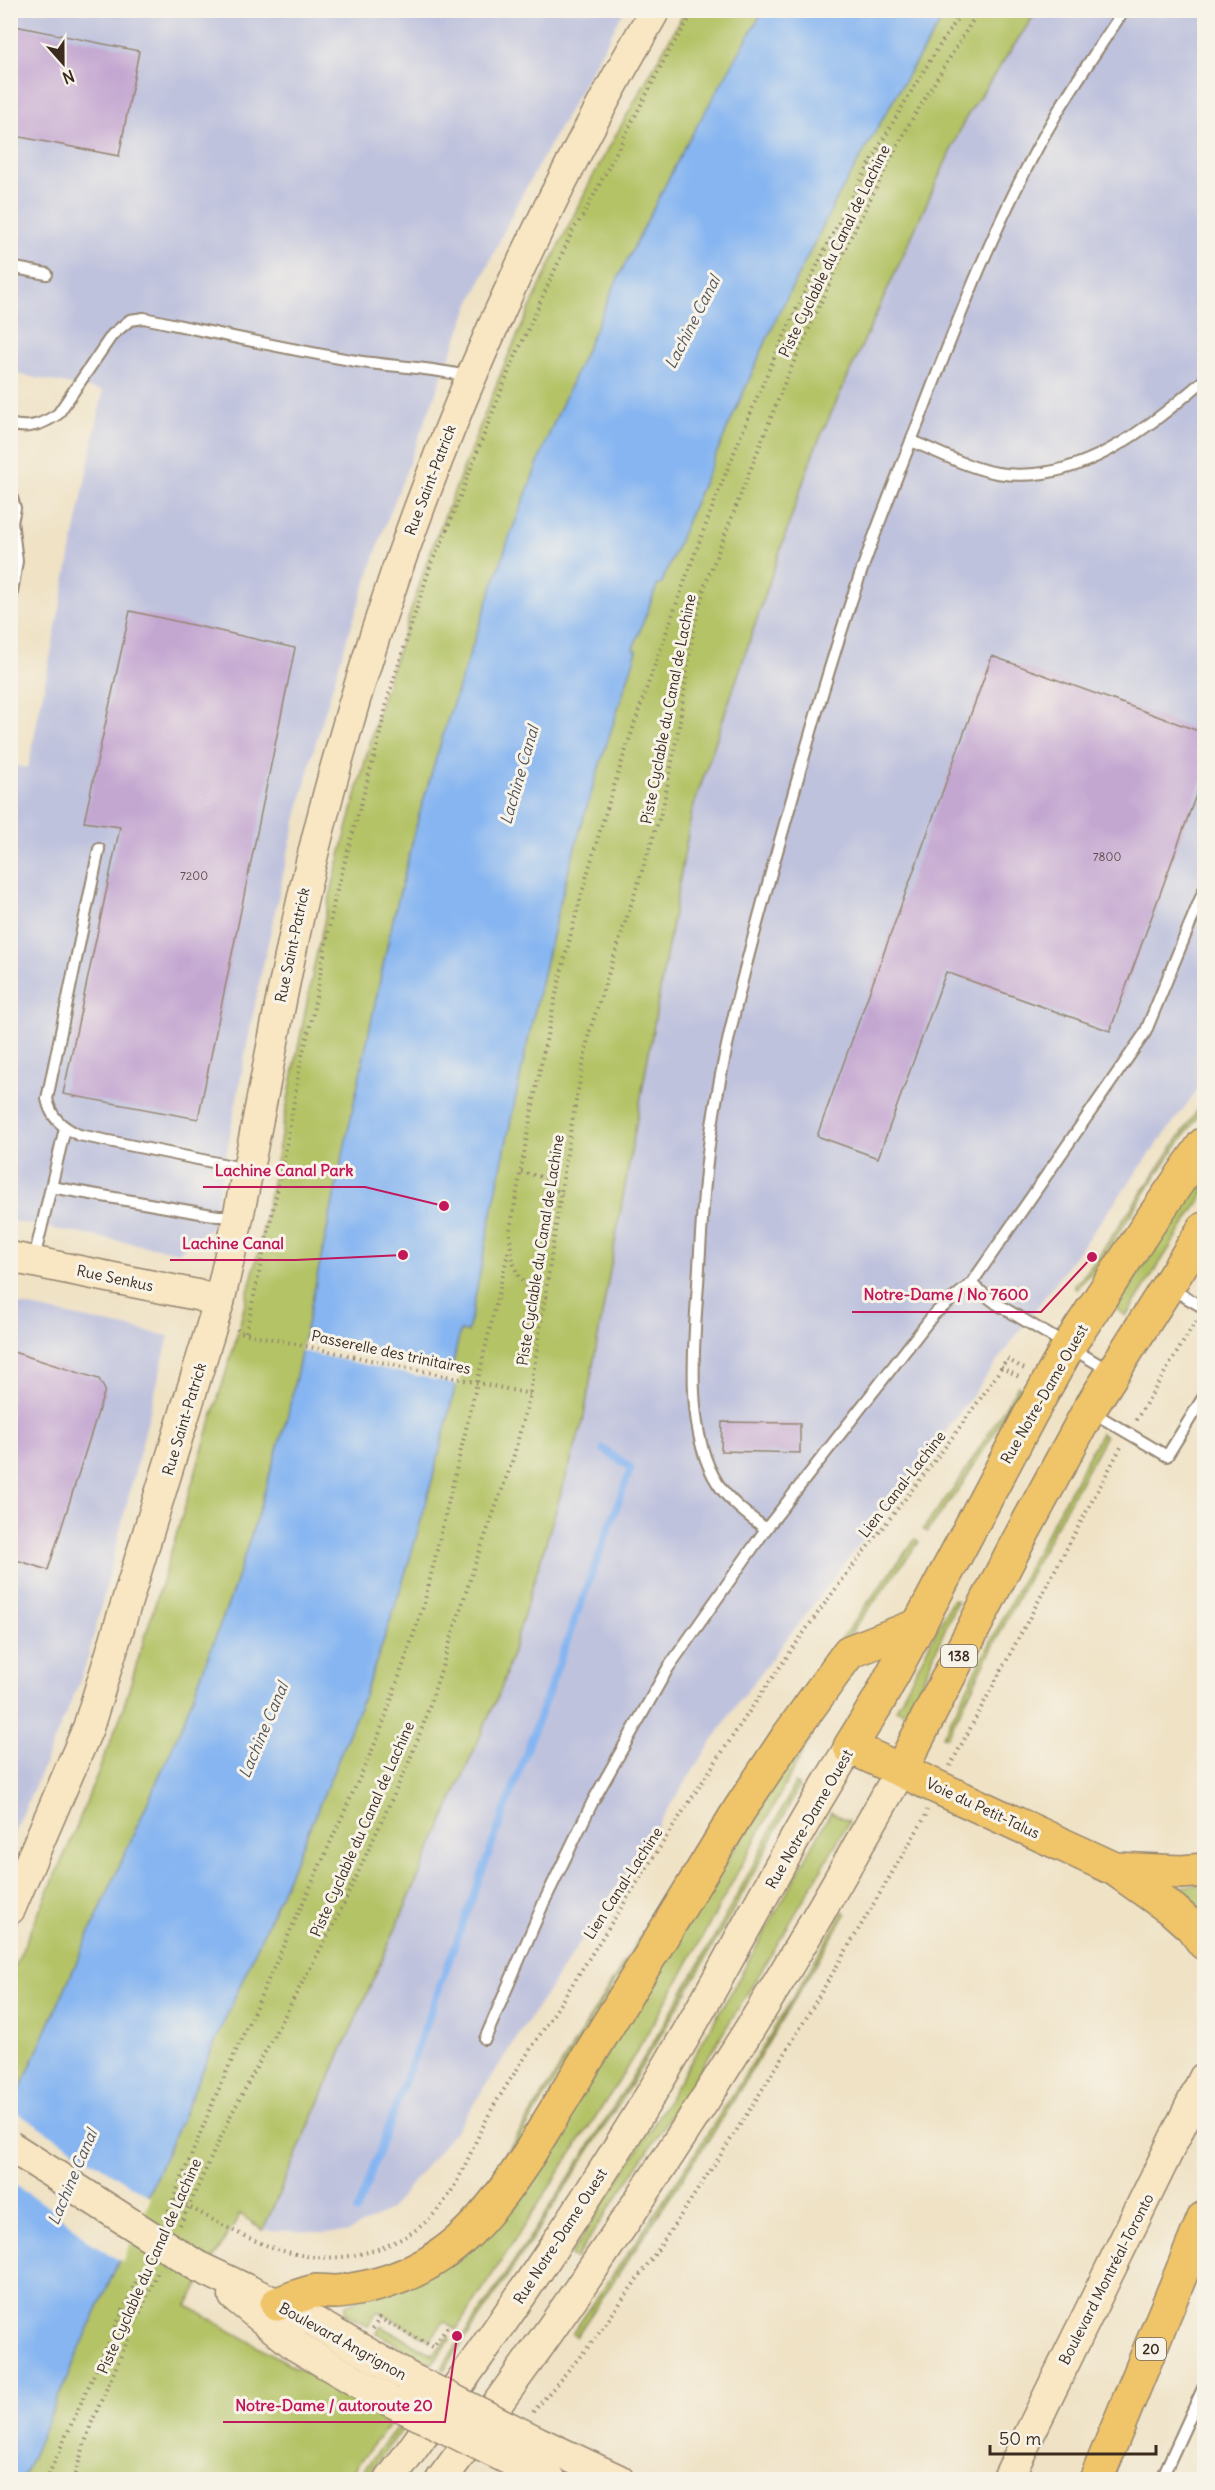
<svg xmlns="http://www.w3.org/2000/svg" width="1215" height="2490" font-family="Delius,sans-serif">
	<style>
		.industrial { fill: #bfc2dd }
		.green { fill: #b4c366; stroke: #787642; stroke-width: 1.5 }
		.water { fill: #86b5f1; stroke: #607088; stroke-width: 1.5 }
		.pier { fill: #efe2c5 }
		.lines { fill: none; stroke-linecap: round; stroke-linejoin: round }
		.stream { stroke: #86b5f1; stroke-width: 7 }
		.building { fill: #c4a7d1 }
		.lane-casing { stroke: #958672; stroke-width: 14 }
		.secondary-casing { stroke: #958672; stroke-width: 33 }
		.primary-casing { stroke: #958672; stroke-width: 36 }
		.highway-casing { stroke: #958672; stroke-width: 36 }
		.path { stroke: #958672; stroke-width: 4; stroke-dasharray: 1.5 4.5; stroke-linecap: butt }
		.lane { stroke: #fff; stroke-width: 10 }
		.secondary { stroke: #f9e7c3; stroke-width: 30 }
		.primary { stroke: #f0c469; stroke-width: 33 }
		.highway { stroke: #f0c469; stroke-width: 33 }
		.secondary-bridge-casing { stroke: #958672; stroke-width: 33; stroke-linecap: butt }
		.secondary-bridge { stroke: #f9e7c3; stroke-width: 30 }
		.labels { text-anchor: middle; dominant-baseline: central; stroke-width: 6; stroke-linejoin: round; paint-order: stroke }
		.number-label { font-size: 12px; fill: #5d494b }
		.shield { fill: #f7f3e8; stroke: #73665b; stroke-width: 1.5 }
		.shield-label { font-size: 14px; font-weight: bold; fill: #3b2a1e }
		.street-label { font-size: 15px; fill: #3b2a1e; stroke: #f7f3e8 }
		.water-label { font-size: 16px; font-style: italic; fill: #52545d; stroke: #f7f3e8 }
		.leader { fill: none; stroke: #c2185b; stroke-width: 2 }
		.callout-dot { fill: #c2185b; stroke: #f7f3e8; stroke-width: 2 }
		.callout-label { font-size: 16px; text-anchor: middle; font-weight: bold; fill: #c2185b; stroke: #f7f3e8; stroke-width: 6; stroke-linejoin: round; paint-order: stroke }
	</style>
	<rect width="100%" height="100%" fill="#f7f3e8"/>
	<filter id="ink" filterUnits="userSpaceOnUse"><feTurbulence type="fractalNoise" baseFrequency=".0167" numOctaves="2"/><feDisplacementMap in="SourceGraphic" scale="12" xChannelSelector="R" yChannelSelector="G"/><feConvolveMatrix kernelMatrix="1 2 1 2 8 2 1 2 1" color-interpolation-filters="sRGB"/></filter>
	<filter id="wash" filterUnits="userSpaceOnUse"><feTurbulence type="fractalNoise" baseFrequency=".008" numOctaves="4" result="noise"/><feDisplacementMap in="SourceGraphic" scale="24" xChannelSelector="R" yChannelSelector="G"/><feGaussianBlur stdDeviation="1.35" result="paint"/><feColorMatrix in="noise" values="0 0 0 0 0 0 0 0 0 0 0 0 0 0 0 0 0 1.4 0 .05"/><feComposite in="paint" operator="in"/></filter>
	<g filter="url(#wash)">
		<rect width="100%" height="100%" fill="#efe2c5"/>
		<!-- industrial -->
		<g class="industrial">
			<path d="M10,11h614l-107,193 -47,100 -85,222 -40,119 -30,100 -27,108 -28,126 -48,248 -33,25 -168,-31v-456l17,3 75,-377 -92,-18z"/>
			<path d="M1037,11h167v1070l-264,358 -203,265 -278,422 -69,84 -44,23 -83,-3 238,-541 82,-268 109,-610 121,-358 153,-336z"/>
			<path d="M11,1303l158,33 -80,318 -9,27 -69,160z"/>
		</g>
		<!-- green -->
		<g class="green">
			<path d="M685,11h352l-71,106 -153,336 -121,358 -109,610 -82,268 -238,541 -23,-16 -53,92 106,60 100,54 -47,59 -335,1v-505l60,-135 50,-125 114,-372 24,-94 56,-288 22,-94 43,-162 49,-150 76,-192 48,-105 40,-82z"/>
			<path d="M1204,1101v7l-46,65 -66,100 -16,15 -2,-4 7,-5 12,-15z"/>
			<path d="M1204,1175v19l-78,122 -11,-8z"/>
			<path d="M1018,1386l4,2 -61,98 -34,46 -4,-3 36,-48z"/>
			<path d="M1101,1433l4,4 -66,120 -92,180 -4,-1 92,-181z"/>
			<path d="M915,1539l4,3 -126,168 -3,-2z"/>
			<path d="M953,1599l4,2 -49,113 -12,-5z"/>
			<path d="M805,1735l5,3 -19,36 -107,197 -65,110 -163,249 -12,-9 -14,19 -53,-29 -9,15 -22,-12v-9l134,-62 29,-33z"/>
			<path d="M795,1783l4,3c-103,204 -226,395 -355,584l-3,-2c130,-187 253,-380 354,-585z"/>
			<path d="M722,1807l-232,380 -4,-2c81,-125 154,-254 236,-378z"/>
			<path d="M831,1812l18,9c-85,150 -176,296 -274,438l-5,-3c95,-144 179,-293 261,-444z"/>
			<path d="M1204,1884v31l-17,-15 -19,-12z"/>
			<path d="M843,1911l3,3 -125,207 -145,216 -4,-3c96,-136 189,-277 271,-423z"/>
			<path d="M381,2326l52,29 16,-19 1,4 -18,24 -55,-31z"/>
			<path d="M400,2423l5,3 -41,53h-7z"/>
		</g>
		<!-- water -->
		<path class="water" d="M763,11h185l-38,60 -76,133 -58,115 -82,185 -32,79 -5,3 -24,63 4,2c-28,85 -56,169 -78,256 -35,141 -62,283 -91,425l-8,-1 -8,37 7,2c-27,121 -61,240 -107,356 -37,93 -79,184 -119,276 -70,159 -140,319 -211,477l-11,1v-370l171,-385 48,-126 23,-70 35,-115 103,-486 28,-113 29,-97 61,-180 42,-109 65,-147 67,-132z"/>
		<!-- pier -->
		<g class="pier">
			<path d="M304,1339l158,34 -3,12 -158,-34z"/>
			<path d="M11,2109l140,89 -29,64 -36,-22 -28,-27 -48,-31z"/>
		</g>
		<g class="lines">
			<!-- stream -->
			<path class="stream" d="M357,2211l274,-743 -28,-19"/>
		</g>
		<g id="blocks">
			<!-- building -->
			<g class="building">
				<path d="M10,25l129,26 -20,105 -109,-21z"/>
				<path d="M130,611l165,37 -97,471 -135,-25 57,-267 -36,-5z"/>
				<path d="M992,656l212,77v40l-94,258 -164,-59 -68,186 -61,-22z"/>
				<path d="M10,1351l89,28 6,11 -57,180 -38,-12z"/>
				<path d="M722,1422l78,1v30l-79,-2z"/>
			</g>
		</g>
	</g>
	<g filter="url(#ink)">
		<use href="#blocks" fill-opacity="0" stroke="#958672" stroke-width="1.5"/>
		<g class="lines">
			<defs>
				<g id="lane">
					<path d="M10,267l37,7"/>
					<path d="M10,424c18,6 33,0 48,-10l54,-79 18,-15 14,-2c70,15 141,31 212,43 38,6 76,6 113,16"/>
					<path d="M911,441c28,11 57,27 86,32 81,13 150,-44 207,-93"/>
					<path d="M10,491l5,17 -4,19"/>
					<path d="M10,605l7,-44 -5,-40"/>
					<path d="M99,849l-52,250c4,19 15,28 32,36l168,34"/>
					<path d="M51,1187l167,29h19"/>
					<path d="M34,1259l31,-131"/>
					<path d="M1170,1288l34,20"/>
					<path d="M1110,1371l-113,-67 -26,-20 174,-251 59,-143"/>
					<path d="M1092,1412l75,44 37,-60"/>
					<path d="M766,1529c-17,-13 -36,-27 -48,-45 -34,-52 -24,-141 -20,-200 3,-48 5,-98 12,-146 18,-121 54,-240 87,-357 19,-68 39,-136 62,-203 18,-51 38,-102 58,-152 41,-107 82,-215 140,-313 21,-35 44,-69 67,-103"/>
					<path d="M485,2039l59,-137 49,-101 75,-133 98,-139 147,-188 21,-27 37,-30"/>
					<path d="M1161,2480l43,-94"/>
				</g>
				<g id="secondary">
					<path d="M10,1257l187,38 22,7"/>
					<path d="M10,1909l78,-181 131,-426c38,-156 60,-316 100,-472 73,-288 186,-563 336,-820"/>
					<path d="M197,2266l116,55 95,56"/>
					<path d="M234,2296l62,50 94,55"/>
					<path d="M534,2440l85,40"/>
					<path d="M516,2463l35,17"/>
					<path d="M390,2480c99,-136 195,-273 280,-418 62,-104 115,-213 180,-315"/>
					<path d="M441,2480c119,-158 229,-321 332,-489 45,-73 86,-147 128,-221"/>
					<path d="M1007,2480l197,-402"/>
				</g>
				<g id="primary">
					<path d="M1204,1144l-56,81 -80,122 -38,68 -151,285 -29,47 265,122 59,42 18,16 12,16"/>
					<path d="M901,1770l114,-223 74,-137 115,-181"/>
					<path d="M277,2304c12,-4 26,-11 39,-13 6,0 13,1 19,1 10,0 21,-3 32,-5 76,-17 116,-63 157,-125l216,-353 47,-71 62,-86 70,-27"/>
				</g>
				<g id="highway">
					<path d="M1115,1869l67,3 22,-2"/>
					<path d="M1096,2480l108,-262"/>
				</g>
			</defs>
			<!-- lane casing -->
			<use href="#lane" class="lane-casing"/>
			<!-- secondary casing -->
			<use href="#secondary" class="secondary-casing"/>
			<!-- primary casing -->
			<use href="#primary" class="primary-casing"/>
			<!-- highway casing -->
			<use href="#highway" class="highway-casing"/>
			<!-- path -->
			<g class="path">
				<path d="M521,1172l25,6 7,10 9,6"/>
				<path d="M547,1297c-32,-8 -37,-38 -37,-67 12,-65 23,-130 37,-194 28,-135 71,-268 117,-397 77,-219 169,-435 299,-629"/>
				<path d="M237,1329l2,3 291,62"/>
				<path d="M246,1332l38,-172 17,-101 10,-36 24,-126 42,-151 12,-52 43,-133 11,-21 65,-167 65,-143 11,-16 85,-163 26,-41"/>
				<path d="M1001,1367l18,10"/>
				<path d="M1136,1420l60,-99"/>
				<path d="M950,1766l171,-319"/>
				<path d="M175,2199c73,40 137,83 222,42 61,-30 67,-85 98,-137 17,-28 36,-55 54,-83 85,-133 169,-268 261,-397 64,-90 137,-172 197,-265l19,11"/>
				<path d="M166,2217l50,-122 163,-360 45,-131 85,-355"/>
				<path d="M180,2225l51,-110 105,-195 72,-156 17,-44 50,-156 37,-102 18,-68 41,-267 18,-94 74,-226 16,-81 14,-95 12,-46 80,-203 63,-140 60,-116 71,-116"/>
				<path d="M373,2329l6,-11 54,29 14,-19 10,8"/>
				<path d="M533,2412l61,-72 63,-89 69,-104 60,-95 139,-235 2,-7"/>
				<path d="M46,2480l99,-218"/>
				<path d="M73,2480l18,-56 68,-155"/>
			</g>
			<!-- lane -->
			<use href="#lane" class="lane"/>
			<!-- secondary -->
			<use href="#secondary" class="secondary"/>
			<!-- primary -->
			<use href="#primary" class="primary"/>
			<!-- highway -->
			<use href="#highway" class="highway"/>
			<defs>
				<g id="secondary-bridge">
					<path d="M10,2146l187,120"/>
					<path d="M408,2377l126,63"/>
					<path d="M390,2401l126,62"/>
				</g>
			</defs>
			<!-- secondary-bridge casing -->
			<use href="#secondary-bridge" class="secondary-bridge-casing"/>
			<!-- secondary-bridge -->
			<use href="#secondary-bridge" class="secondary-bridge"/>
		</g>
	</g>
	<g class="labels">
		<!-- number labels -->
		<g class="number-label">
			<text x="1107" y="856">7800</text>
			<text x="194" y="875">7200</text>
		</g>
		<!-- shield labels -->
		<g class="shield">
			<rect x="941" y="1645" width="36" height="22" rx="4.5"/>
			<rect x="1136" y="2338" width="30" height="22" rx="4.5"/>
		</g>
		<g class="shield-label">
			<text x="959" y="1656">138</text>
			<text x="1151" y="2349">20</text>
		</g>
		<!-- street labels -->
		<g class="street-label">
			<text transform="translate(834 251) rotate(-64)">Piste Cyclable du Canal de Lachine</text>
			<text transform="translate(430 480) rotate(-69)">Rue Saint-Patrick</text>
			<text transform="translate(668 709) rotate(-79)">Piste Cyclable du Canal de Lachine</text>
			<text transform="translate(292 945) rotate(-78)">Rue Saint-Patrick</text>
			<text transform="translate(540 1250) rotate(-81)">Piste Cyclable du Canal de Lachine</text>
			<text transform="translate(115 1278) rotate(12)">Rue Senkus</text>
			<text transform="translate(391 1352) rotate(12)">Passerelle des trinitaires</text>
			<text transform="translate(1044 1394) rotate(-60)">Rue Notre-Dame Ouest</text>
			<text transform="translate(184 1419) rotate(-73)">Rue Saint-Patrick</text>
			<text transform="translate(902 1484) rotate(-52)">Lien Canal-Lachine</text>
			<text transform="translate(983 1808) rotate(25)">Voie du Petit-Talus</text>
			<text transform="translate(809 1819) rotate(-60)">Rue Notre-Dame Ouest</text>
			<text transform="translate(362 1829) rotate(-66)">Piste Cyclable du Canal de Lachine</text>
			<text transform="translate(623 1883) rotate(-57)">Lien Canal-Lachine</text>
			<text transform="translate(560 2236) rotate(-57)">Rue Notre-Dame Ouest</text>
			<text transform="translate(149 2266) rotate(-66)">Piste Cyclable du Canal de Lachine</text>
			<text transform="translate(1106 2279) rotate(-63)">Boulevard Montréal-Toronto</text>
			<text transform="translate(343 2341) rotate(29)">Boulevard Angrignon</text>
		</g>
		<!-- water labels -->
		<g class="water-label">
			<text transform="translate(692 322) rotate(-63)">Lachine Canal</text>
			<text transform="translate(519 775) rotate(-74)">Lachine Canal</text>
			<text transform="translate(263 1730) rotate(-67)">Lachine Canal</text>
			<text transform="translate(72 2177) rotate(-67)">Lachine Canal</text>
		</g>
	</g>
	<!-- callouts -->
	<path class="leader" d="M444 1206L365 1187H203M403 1255L296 1260H170M1092 1257L1041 1312H852M457 2336L445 2422H223"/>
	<g class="callout-dot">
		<circle cx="444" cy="1206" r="6"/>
		<circle cx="403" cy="1255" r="6"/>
		<circle cx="1092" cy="1257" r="6"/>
		<circle cx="457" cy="2336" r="6"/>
	</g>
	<g class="callout-label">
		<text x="284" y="1176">Lachine Canal Park</text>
		<text x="233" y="1249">Lachine Canal</text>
		<text x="946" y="1300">Notre-Dame / No 7600</text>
		<text x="334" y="2411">Notre-Dame / autoroute 20</text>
	</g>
	<!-- margin -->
	<rect width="1215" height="2490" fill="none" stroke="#f7f3e8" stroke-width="36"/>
	<!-- north arrow -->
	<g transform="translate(63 63) rotate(159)" stroke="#f7f3e8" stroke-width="4.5" paint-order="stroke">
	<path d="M0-4.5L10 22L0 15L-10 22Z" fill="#3b2a1e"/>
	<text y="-9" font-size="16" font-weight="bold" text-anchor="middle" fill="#3b2a1e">N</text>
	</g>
	<!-- scale -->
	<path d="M990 2445v9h166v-9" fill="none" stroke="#3b2a1e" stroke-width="3"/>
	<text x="999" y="2445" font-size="18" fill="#3b2a1e" stroke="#f7f3e8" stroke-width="4.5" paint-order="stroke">50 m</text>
</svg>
